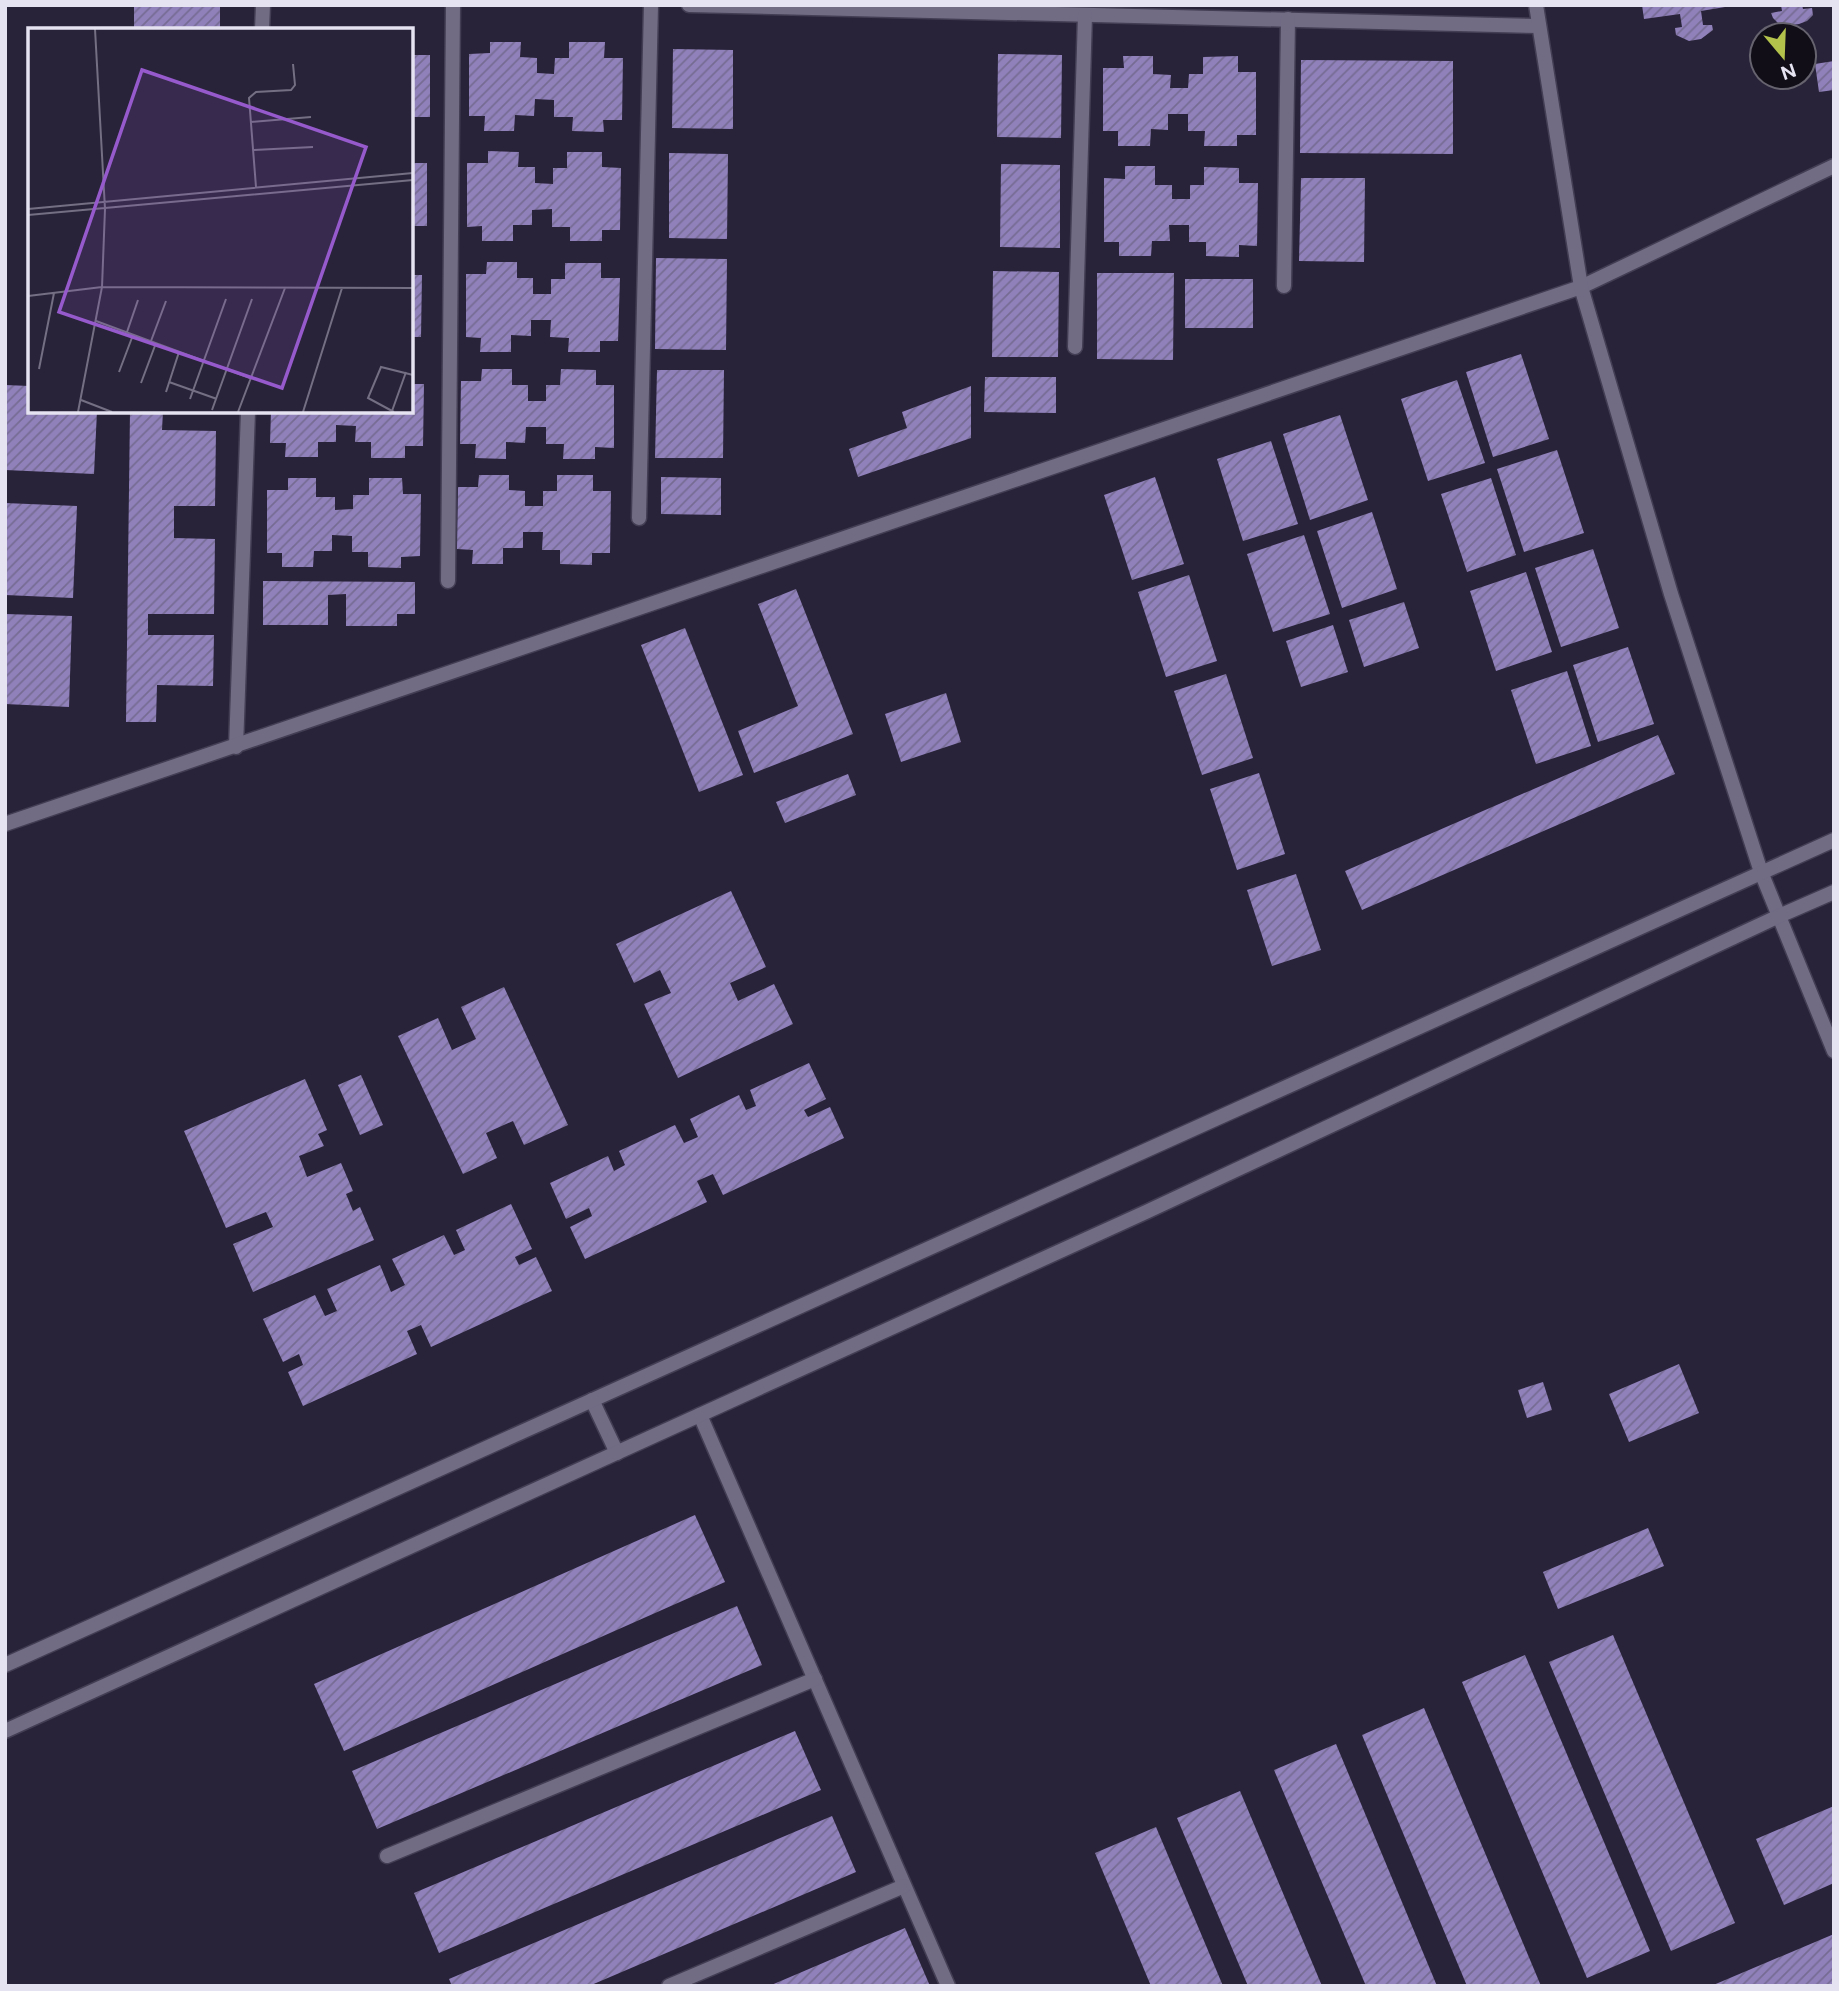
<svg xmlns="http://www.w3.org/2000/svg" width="1839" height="1991" font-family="Figtree,sans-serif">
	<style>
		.building { fill: url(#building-hatch) }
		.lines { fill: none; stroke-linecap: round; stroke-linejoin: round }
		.service-casing { stroke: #433e53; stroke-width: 17 }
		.minor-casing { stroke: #433e53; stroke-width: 17 }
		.tertiary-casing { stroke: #433e53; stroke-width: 17 }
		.service { stroke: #716b84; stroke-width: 14 }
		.minor { stroke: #716b84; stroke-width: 14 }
		.tertiary { stroke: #716b84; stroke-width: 14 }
		.inset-road { fill: none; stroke: #746f83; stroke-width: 2 }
		.view { fill: #965acc; fill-opacity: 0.15; stroke: #965acc; stroke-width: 3.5 }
		.inset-edge { fill: none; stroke: #e5e2f1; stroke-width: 3.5 }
	</style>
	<defs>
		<pattern id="building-hatch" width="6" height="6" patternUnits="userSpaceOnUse" patternTransform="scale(1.75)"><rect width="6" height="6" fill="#9081bb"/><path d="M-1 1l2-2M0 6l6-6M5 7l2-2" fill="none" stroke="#766c93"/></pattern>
	</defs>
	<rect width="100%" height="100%" fill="#292339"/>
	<!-- building -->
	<g class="building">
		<rect x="134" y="5" width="86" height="25"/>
		<path d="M1642,5h83v2l-24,4 2,14h9l1,5 -12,9 -12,2 -13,-6 -1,-7 7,-1 -2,-13 -36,5z"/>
		<path d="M1781,5h21l1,4 9,-1 1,7 -6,6 -8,3 -13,2 -8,-3 -5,-5 -2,-5 11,-2z"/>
		<path d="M490,42h31l-1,15 17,1v15l17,1 1,-16h14v-16h36l-1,16h19l-1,62h-19l1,12 -32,-1 1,-14h-19v-17l-19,-1 -1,17 -19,-1 -1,16h-30l1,-15h-16v-62l21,-1z"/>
		<path d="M673,49l60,1v79l-61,-1z"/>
		<path d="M998,54l64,1 -1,83 -64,-1z"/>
		<rect x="411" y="55" width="19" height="62"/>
		<path d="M1123,56h30v18l18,1 -1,13h18l1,-14h14v-17l35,-1v16h18v63h-19v11h-33l1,-15h-17v-17h-20v16l-17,-1 -1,17h-32v-15h-15v-63h21z"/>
		<path d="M1301,60l152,1v93l-153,-1z"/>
		<path d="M1834,61v29l-15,2 -4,-28z"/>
		<path d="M488,151l31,1 -1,15h17v16l18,1v-16h14v-16h35v15l19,1 -1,62h-18v11h-32v-14h-18v-18l-20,1v15h-19v16h-31v-15l-15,1v-64h21z"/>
		<path d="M669,153l59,1 -1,85 -58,-1z"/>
		<rect x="411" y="163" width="16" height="63"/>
		<path d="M1001,164l59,1v83l-60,-1z"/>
		<path d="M1125,166h30v19h17v14h18v-14h14v-18l35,1v15h19l-1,63 -18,-1v12l-33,-1v-14h-17v-17h-20l1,16h-18l-1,15h-32v-14h-15v-64l21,1z"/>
		<path d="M1301,178h64l-1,84 -65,-1z"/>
		<path d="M656,258l71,1 -1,91 -71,-1z"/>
		<path d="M487,262h30v16h16v16h18v-15h14v-16h36v15h19l-2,63h-18v11h-32l1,-14 -19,-1 1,-17h-20v16l-20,-1v17h-31l1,-14 -15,-1v-63h20z"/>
		<path d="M993,271l66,1 -1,85h-66z"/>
		<path d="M1097,273h77l-1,87 -76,-1z"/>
		<path d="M411,275h11l-1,62h-10z"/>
		<rect x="1185" y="279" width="68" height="49"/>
		<path d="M1521,354l28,85 -56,18 -27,-85z"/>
		<path d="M482,369h30v16h16v16h18v-16h14l1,-16 35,1v15h18v63l-19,-1v12h-32l1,-15h-18v-17h-20l-1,16 -19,-1v17l-31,-1 1,-14h-16l1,-63h20z"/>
		<path d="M657,370h67l-1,88h-68z"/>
		<path d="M985,377h71v36l-72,-1z"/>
		<path d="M1457,380l28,83 -57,18 -27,-82z"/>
		<path d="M411,384h13l-1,62h-18v12h-34v-16h-16l1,-16 -20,-1v17h-18v15h-33l1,-14h-16l1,-32h140z"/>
		<path d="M5,385l25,1v25h67l-3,63 -89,-4z"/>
		<path d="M971,386v52l-113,39 -9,-28 58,-21 -5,-16z"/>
		<path d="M130,411h33l-1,19 54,1 -1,75h-41v32l41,1 -1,75h-66v21h66l-1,51 -56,-1 -1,37h-30z"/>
		<path d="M1340,415l28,85 -58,20 -27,-86z"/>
		<path d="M1271,441l27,83 -55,17 -26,-82z"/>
		<path d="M1557,450l27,83 -60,19 -27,-83z"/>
		<path d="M479,475h30v15l16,1v15h18v-15h14v-16h36v16h18l-1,62h-18v12l-32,-1v-14h-18l1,-18h-20v16h-20v16h-31l1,-14 -16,-1 1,-62h20z"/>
		<path d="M661,477l60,1v37l-60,-1z"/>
		<path d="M1155,477l29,87 -52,16 -28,-85z"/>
		<path d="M288,478h28v19h19v13l18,-1v-14h16v-17h33l1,16h18l-1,62 -19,1v11l-33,-1v-15h-16v-16l-20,-1v16h-18l-1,16h-31v-14h-15v-63h21z"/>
		<path d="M1491,478l25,77 -49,17 -26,-78z"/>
		<path d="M5,503l72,3 -4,92 -68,-3z"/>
		<path d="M1372,512l25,77 -55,19 -25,-77z"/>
		<path d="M1304,535l26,79 -57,18 -26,-78z"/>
		<path d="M1593,549l26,79 -58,19 -26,-79z"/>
		<path d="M1526,572l26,80 -56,19 -26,-80z"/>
		<path d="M1189,575l28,86 -51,16 -28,-85z"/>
		<path d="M263,581l152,1v32h-18v12h-51v-32l-18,1v30h-65z"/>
		<path d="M796,589l57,145 -99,39 -16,-42 60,-25 -40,-102z"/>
		<path d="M1404,602l15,46 -55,19 -15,-47z"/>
		<path d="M5,614l67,2 -3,91 -64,-3z"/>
		<path d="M1333,625l15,47 -47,15 -15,-46z"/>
		<path d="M685,628l58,147 -44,17 -58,-147z"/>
		<path d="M1628,647l26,77 -56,18 -25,-77z"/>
		<path d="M1567,671l24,75 -55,18 -25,-74z"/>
		<path d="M1226,674l27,84 -51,17 -28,-84z"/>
		<path d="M946,693l15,49 -60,20 -16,-48z"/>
		<path d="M1658,735l17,39 -313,136 -17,-39z"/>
		<path d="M1259,773l26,81 -48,16 -27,-81z"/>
		<path d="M848,774l8,21 -71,28 -9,-21z"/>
		<path d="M1296,874l25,76 -49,16 -25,-76z"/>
		<path d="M731,891l35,76 -36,16 8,18 36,-17 19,40 -115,54 -34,-74 27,-11 -11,-23 -26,13 -18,-39z"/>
		<path d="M504,987l64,138 -44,20 -11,-24 -27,12 11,25 -34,16 -65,-138 40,-18 14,32 24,-11 -15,-32z"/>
		<path d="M809,1063l17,36 -22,11 4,7 22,-10 14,31 -121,57 -10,-21 -16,7 10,21 -122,57 -15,-32 22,-11 -3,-8 -23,11 -16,-36 58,-27 6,15 11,-6 -6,-14 56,-26 9,18 14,-6 -8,-18 49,-24 7,15 10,-4 -6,-16z"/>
		<path d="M361,1075l22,50 -23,10 -22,-50z"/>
		<path d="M305,1079l22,51 -9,4 6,12 -25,10 8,21 34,-14 12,28 -7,3 7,17 7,-4 14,33 -121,52 -20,-48 40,-17 -7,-15 -40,16 -42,-97z"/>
		<path d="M511,1204l21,45 -17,8 4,8 17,-8 16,34 -121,56 -10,-22 -14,6 10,23 -114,52 -15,-34 15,-7 -4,-11 -16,8 -20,-43 52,-24 10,21 12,-5 -10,-22 53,-24 11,27 14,-7 -13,-26 52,-24 10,20 11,-5 -9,-20z"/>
		<path d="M1679,1364l20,49 -70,29 -20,-48z"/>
		<path d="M1543,1382l9,28 -25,8 -9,-28z"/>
		<path d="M695,1515l30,67 -381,169 -30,-67z"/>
		<path d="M1648,1528l16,38 -106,43 -15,-37z"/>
		<path d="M737,1606l25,59 -385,164 -25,-58z"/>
		<path d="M1613,1635l122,288 -64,28 -122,-289z"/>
		<path d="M1525,1655l125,296 -63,27 -125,-296z"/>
		<path d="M1424,1708l117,278h-74l-105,-251z"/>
		<path d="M795,1731l26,59 -382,163 -25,-60z"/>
		<path d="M1336,1744l101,242h-71l-92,-216z"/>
		<path d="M1240,1791l82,195h-74l-71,-168z"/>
		<path d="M1834,1806v77l-50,22 -28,-66z"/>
		<path d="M832,1816l24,56 -267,114h-137l-3,-7z"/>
		<path d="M1156,1827l67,159h-72l-56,-133z"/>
		<path d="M905,1928l25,58h-161z"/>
		<path d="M1834,1934v52h-123z"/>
	</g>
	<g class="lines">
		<defs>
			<g id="service">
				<path d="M689,5l850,21"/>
				<path d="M262,30l1,-25"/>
				<path d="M1284,286l4,-267"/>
				<path d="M1075,347l10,-332"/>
				<path d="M639,518l12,-513"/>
				<path d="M448,581l5,-576"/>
				<path d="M236,747l12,-336"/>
				<path d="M700,1415l248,571"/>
				<path d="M387,1856l428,-177"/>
				<path d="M669,1986l235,-100"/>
			</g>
			<g id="minor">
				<path d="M5,824l1576,-537 253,-121"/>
				<path d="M1761,872l73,179"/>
			</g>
			<g id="tertiary">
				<path d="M1536,5l45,282 90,307 90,278"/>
				<path d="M592,1400l25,53"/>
				<path d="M5,1665l1829,-825"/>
				<path d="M5,1731l1141,-519 633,-296 55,-24"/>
			</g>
		</defs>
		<!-- service casing -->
		<use href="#service" class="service-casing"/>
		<!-- minor casing -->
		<use href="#minor" class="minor-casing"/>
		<!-- tertiary casing -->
		<use href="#tertiary" class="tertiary-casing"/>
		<!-- service -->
		<use href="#service" class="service"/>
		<!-- minor -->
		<use href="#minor" class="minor"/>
		<!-- tertiary -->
		<use href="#tertiary" class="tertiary"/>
	</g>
	<!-- overview -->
	<g transform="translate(28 28)">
		<rect width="385" height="385" fill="#292339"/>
		<path class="inset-road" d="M223,94l60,-5M226,122l59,-3M228,159l-7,-89 7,-6 35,-2 4,-5 -2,-21M0,181l385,-36M0,187l385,-35M0,268l74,-9 311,1M68,293l154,57M99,304l11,-32M123,313l15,-40M11,341l15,-76M91,344l14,-37M141,354l48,17M113,355l15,-40M138,364l13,-40M162,371l36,-100M53,372l31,12M184,382l40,-111M364,383l14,-39M50,384l24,-125 3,-78 -10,-180M210,384l47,-124M275,384l39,-124M366,384l-26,-14 13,-31 32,8"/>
		<path class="view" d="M114,42l224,77 -84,241 -223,-76z"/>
		<rect width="385" height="385" class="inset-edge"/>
	</g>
	<!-- border -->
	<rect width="1839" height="1991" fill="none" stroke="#e5e2f1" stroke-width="14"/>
	<!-- north arrow -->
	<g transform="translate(1783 56) rotate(161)"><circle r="33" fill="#110e18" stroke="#66636f" stroke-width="2"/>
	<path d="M0-5L12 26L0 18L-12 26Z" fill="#b3c24b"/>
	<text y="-10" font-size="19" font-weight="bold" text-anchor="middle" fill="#e5e2f1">N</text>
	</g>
</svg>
